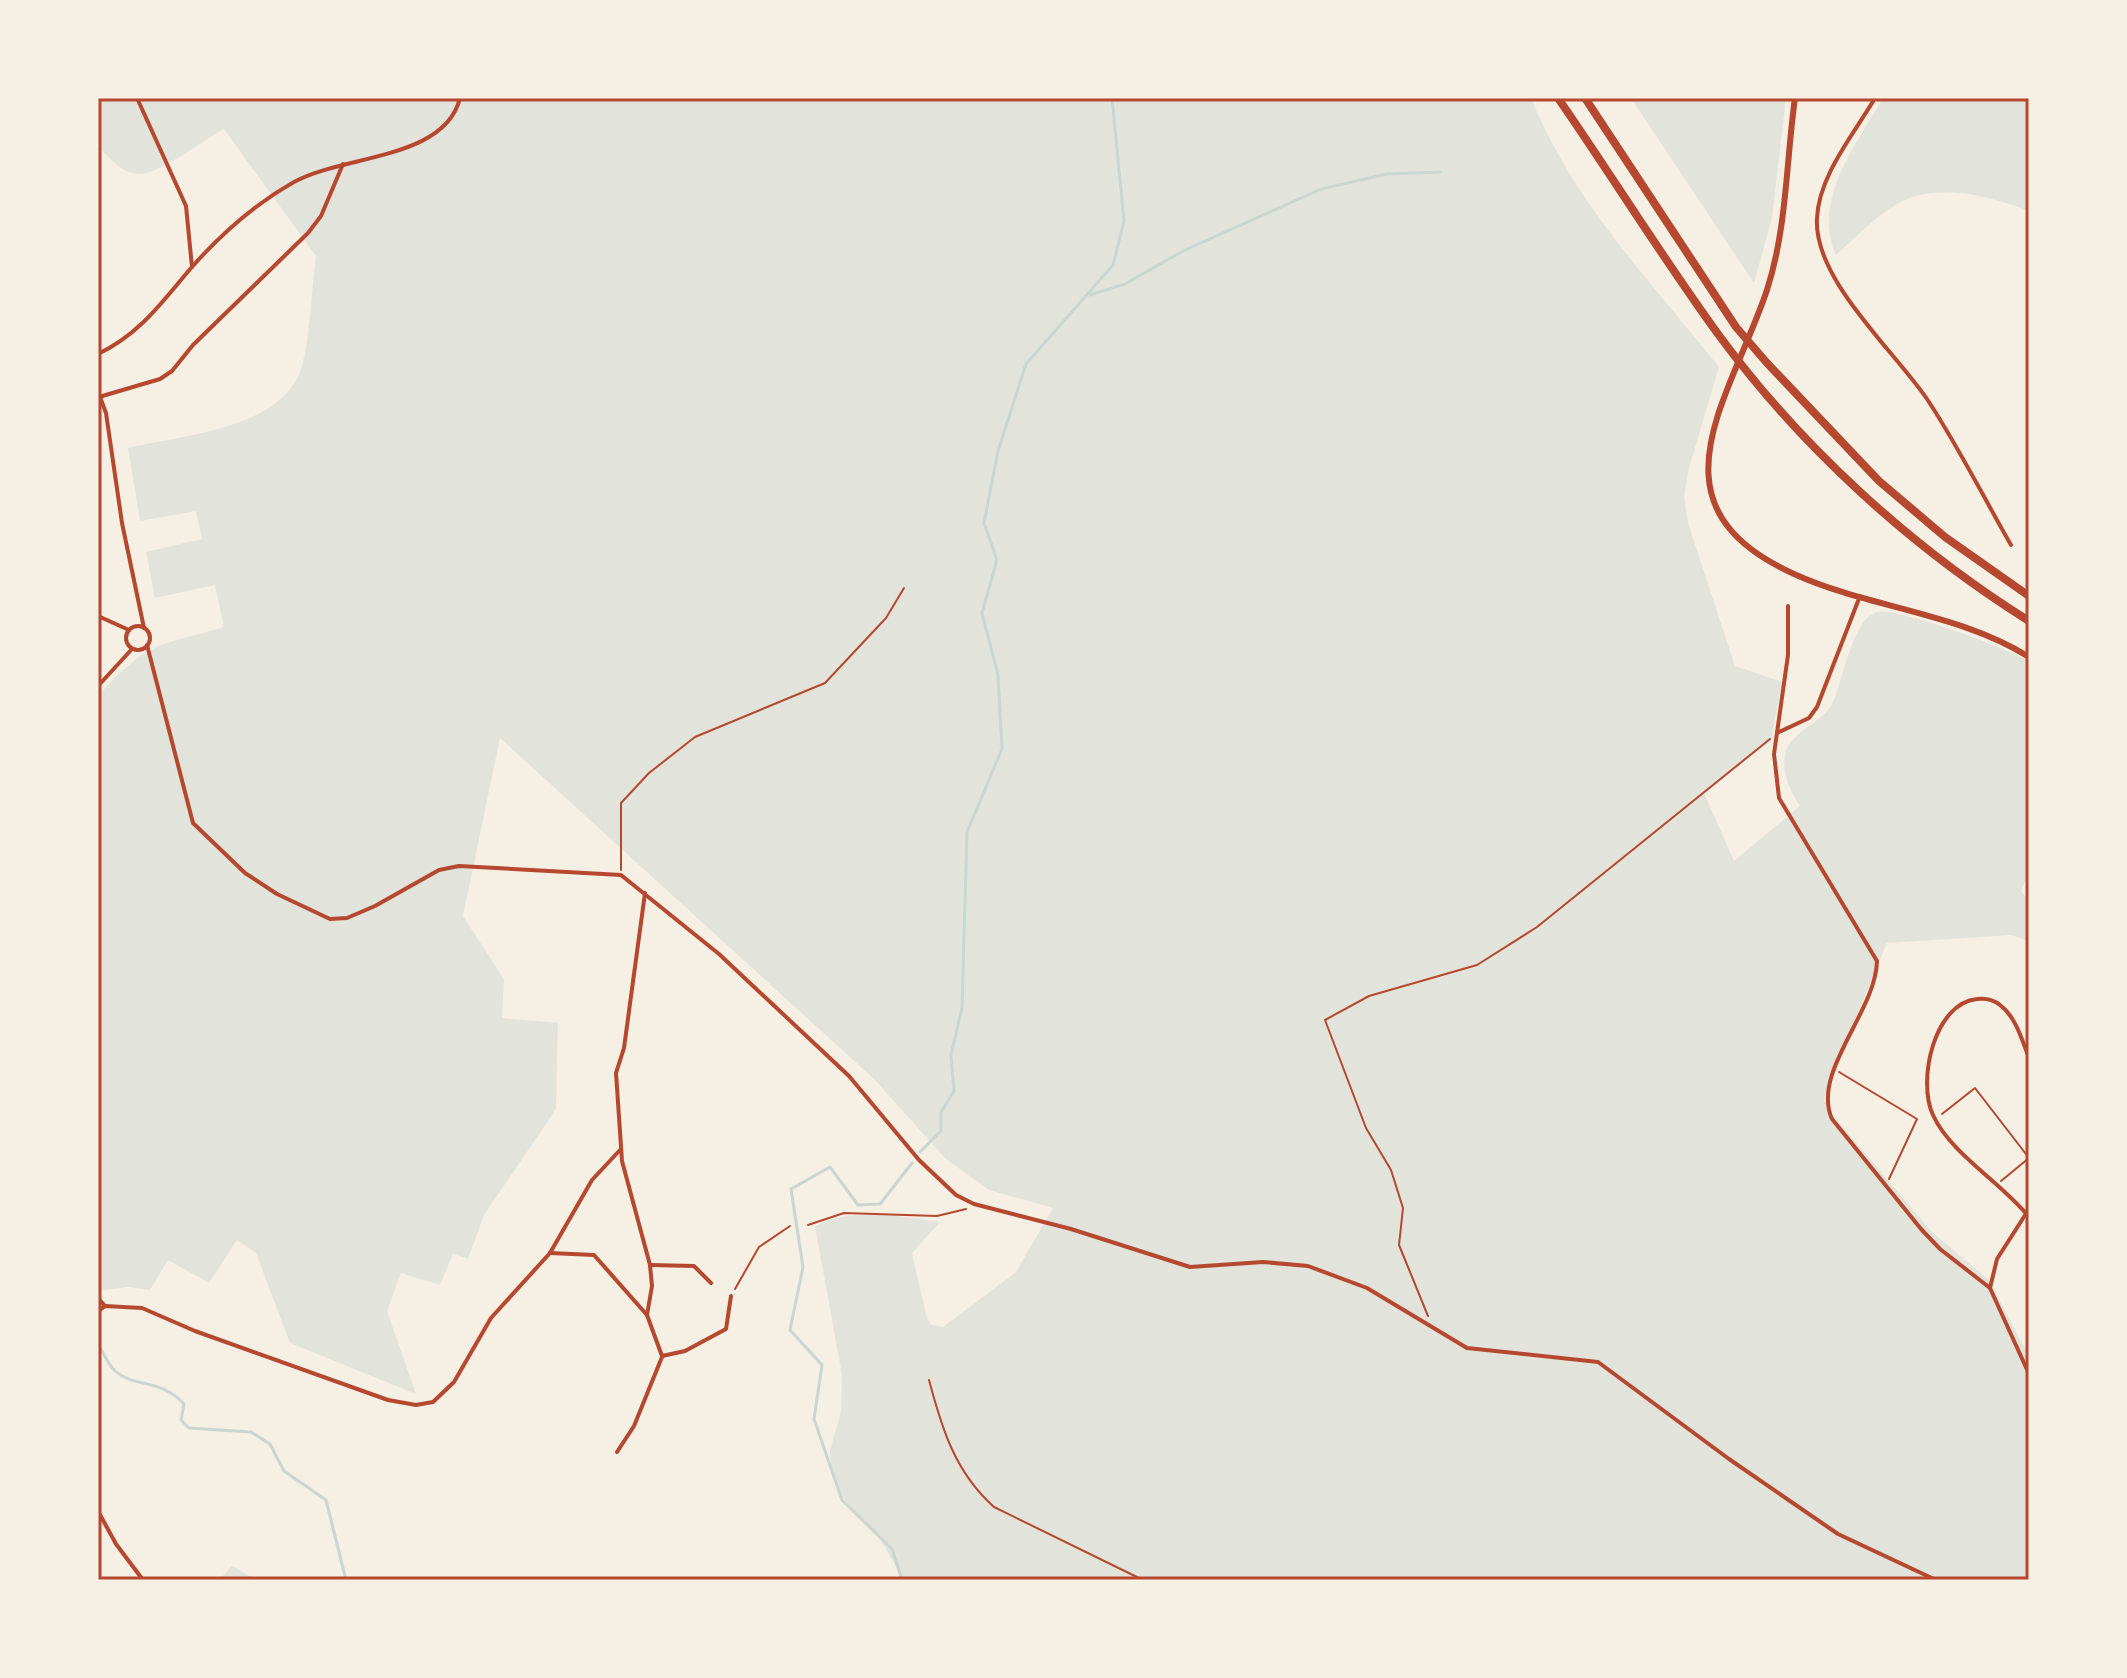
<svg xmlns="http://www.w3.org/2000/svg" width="2127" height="1678" font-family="Barlow,sans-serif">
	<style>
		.green { fill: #e2e4dc }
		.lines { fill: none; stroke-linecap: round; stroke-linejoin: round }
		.stream { stroke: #c9d6d2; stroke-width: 3 }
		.path { stroke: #b5482f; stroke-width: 2 }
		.minor { stroke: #b5482f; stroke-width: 4 }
		.secondary { stroke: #b5482f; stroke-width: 6 }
		.motorway { stroke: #b5482f; stroke-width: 8 }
		.neatline { fill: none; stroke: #b5482f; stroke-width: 3 }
	</style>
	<rect width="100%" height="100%" fill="#f6efe4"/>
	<!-- green -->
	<g class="green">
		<path d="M98,98h1433c41,102 120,184 188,269l-30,101 -5,29 4,26 47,143 47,16 -11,59 -67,52 30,68 66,-55c-9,-14 -19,-33 -15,-51 4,-24 38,-31 48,-53 10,-21 20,-86 45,-90 23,-4 128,36 151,49v211l-8,19 8,10v40l-18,-6 -124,8 -60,144 -3,13 7,13 101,119 57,48 40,76v224h-1125l-24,-41 -36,-40 -13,-28 -1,-21 11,-38 1,-37 -27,-149c40,-19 83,-10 125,-4l-28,31 15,66 5,6 11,2 73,-55 37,-64 -64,-18 -43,-31 -72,-80 -374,-341 -37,178 41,63 -2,39 56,5 -2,86 -72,106 -16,44 -15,-5 -13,31 -39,-12 -14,38 29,83 -126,-51 -34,-90 -19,-13 -28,43 -41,-23 -18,30 -22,-3 -30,4v-595c51,-56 58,-49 126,-69l-9,-42 -60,13 -9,-46 56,-13 -6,-28 -56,10 -12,-73c54,-13 157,-19 174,-82 9,-35 9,-74 14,-110l-92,-127c-18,10 -67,46 -85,45 -18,-1 -30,-16 -41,-29z"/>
		<path d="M1631,98h155l-14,120 -18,65z"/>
		<path d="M1883,98h146v113c-39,-15 -93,-30 -132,-7 -22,13 -42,34 -61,51 -24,-57 20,-109 47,-157z"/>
		<path d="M232,1566l3,1 21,13h-37z"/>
	</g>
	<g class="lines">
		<!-- stream -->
		<g class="stream">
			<path d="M1090,295l35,-11 58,-33 138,-62 66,-15 54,-2"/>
			<path d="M920,1152l21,-21v-19l13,-21 -3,-36 11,-47 5,-176 35,-83 -4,-74 -16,-62 15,-53 -13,-37 14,-72 28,-87 87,-99 11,-44 -12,-123"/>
			<path d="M98,1344c5,8 10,20 17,27 19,17 45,7 69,33l-3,16 8,8 62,4 19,12 14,27 42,29 20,80"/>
			<path d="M902,1580l-10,-31 -50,-49 -28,-81 8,-54 -32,-35 13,-63 -12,-78 39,-22 28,38 22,-1 32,-41"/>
		</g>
		<!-- path -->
		<g class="path">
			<path d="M621,870v-67l28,-30 46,-36 130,-54 61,-65 18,-30"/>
			<path d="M1839,1072l78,47 -28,60"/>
			<path d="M1942,1114l33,-26 54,70"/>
			<path d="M2001,1181l28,-23"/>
			<path d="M808,1225l36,-12 93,3 29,-7"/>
			<path d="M735,1289l24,-42 31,-21"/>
			<path d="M1428,1316l-29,-71 4,-37 -12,-38 -25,-42 -41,-108 44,-24 108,-31 60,-38 233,-188"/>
			<path d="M929,1380c13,49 26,92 65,127l149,73"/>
		</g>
		<!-- minor -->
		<g class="minor">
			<path d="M137,98l49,108 6,61"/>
			<path d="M1875,98c-21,36 -56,77 -58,120 -4,62 80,135 112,184 30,46 55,96 82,143"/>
			<path d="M98,354c42,-20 64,-52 93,-86 30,-34 64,-64 103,-86 48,-27 151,-22 166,-84"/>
			<path d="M99,397l61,-18 12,-8 21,-26 115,-112 13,-17 22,-52"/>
			<path d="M100,397l6,16 16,110 22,105"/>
			<path d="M1788,606v49l-14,99 5,44 98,163c-1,51 -66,111 -45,158l89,110 19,20 50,39 39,86"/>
			<path d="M98,616l31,14"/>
			<circle cx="138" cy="638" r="12"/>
			<path d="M147,645l46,178 52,50 32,21 53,25 17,-1 28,-12 64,-36 20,-4 162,9 98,79 130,122 70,84 37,35 18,9 97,25 119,38 73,-5 45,4 59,22 100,60 131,14 131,97 109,75 98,46"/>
			<path d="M98,686l34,-37"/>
			<path d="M1777,733l32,-15 8,-11 43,-111"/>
			<path d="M645,893l-21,155 -8,25 6,88 28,104 2,21 -5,29 15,41"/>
			<path d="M2029,1058c-7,-18 -13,-41 -29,-53 -6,-5 -15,-7 -23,-6 -43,4 -60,82 -44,116 17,38 69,68 96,102"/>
			<path d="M550,1253l44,2 53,60"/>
			<path d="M650,1265l44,1 17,17"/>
			<path d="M1990,1288l7,-29 32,-50"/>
			<path d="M98,1298l7,8"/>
			<path d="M98,1311l7,-5 37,2 53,23 193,69 28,5 17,-3 21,-20 37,-64 59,-65 42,-73 28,-30"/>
			<path d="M662,1356l23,-5 41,-22 5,-33"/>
			<path d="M617,1452l17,-26 28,-69"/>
			<path d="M98,1511l18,33 27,36"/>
		</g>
		<!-- secondary -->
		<path class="secondary" d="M1795,98c-9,64 -8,130 -28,192 -37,110 -124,216 27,284 75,34 165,39 235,83"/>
		<!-- motorway -->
		<g class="motorway">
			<path d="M1558,98c54,78 104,159 160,236 83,113 193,213 311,287"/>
			<path d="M1585,98l151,229 31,36 112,118 66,56 84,59"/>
		</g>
	</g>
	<!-- border -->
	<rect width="2127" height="1678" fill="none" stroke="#f6efe4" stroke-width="200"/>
	<rect x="100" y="100" width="1927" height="1478" class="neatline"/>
</svg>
